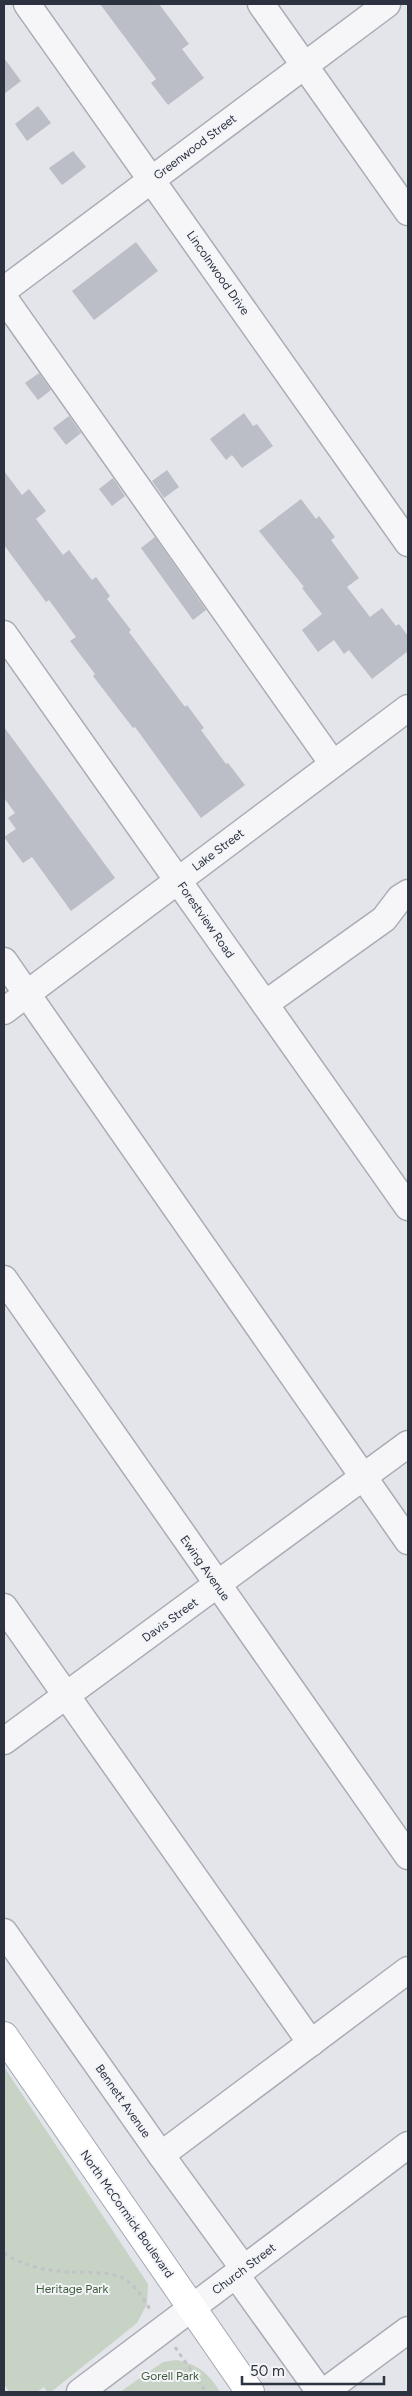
<svg xmlns="http://www.w3.org/2000/svg" width="412" height="2396" font-family="Figtree,sans-serif">
	<style>
		.green { fill: #c7d3c5 }
		.building { fill: #bbbec6 }
		.lines { fill: none; stroke-linecap: round; stroke-linejoin: round }
		.minor-casing { stroke: #a9acb4; stroke-width: 29 }
		.major-casing { stroke: #a4a9b5; stroke-width: 30 }
		.path { stroke: #c2c3c9; stroke-width: 3; stroke-dasharray: 4 4; stroke-linecap: butt }
		.minor { stroke: #f6f6f9; stroke-width: 26 }
		.major { stroke: #fff; stroke-width: 28 }
		.labels { text-anchor: middle; dominant-baseline: central; stroke-width: 4; stroke-linejoin: round; paint-order: stroke }
		.street-label { font-size: 12px; fill: #2d3241; stroke: #f3f4f7 }
		.park-label { font-size: 12px; fill: #3e5b3b; stroke: #f3f4f7 }
	</style>
	<rect width="100%" height="100%" fill="#e3e5ea"/>
	<!-- green -->
	<g class="green">
		<path d="M4,2067l144,217 -1,20 -10,19 -86,69h-4l-3,-5 -7,5h-28l-5,-8z"/>
		<path d="M176,2360c22,4 33,14 44,32h-100l43,-30z"/>
	</g>
	<!-- building -->
	<g class="building">
		<path d="M100,4h59l30,40 -7,5 22,29 -36,27 -17,-22 5,-4z"/>
		<path d="M4,58l17,23 -17,13z"/>
		<path d="M38,106l13,17 -24,18 -12,-17z"/>
		<path d="M73,151l13,16 -24,18 -13,-17z"/>
		<path d="M136,242l22,29 -64,49 -22,-29z"/>
		<path d="M39,373l12,17 -13,10 -13,-17z"/>
		<path d="M244,413l9,13 4,-2 16,22 -31,22 -10,-13 -6,5 -16,-21z"/>
		<path d="M69,416l12,17 -15,12 -13,-17z"/>
		<path d="M167,470l12,17 -15,11 -12,-17z"/>
		<path d="M4,471l18,24 7,-6 17,22 -10,8 27,36 6,-5 23,30 4,-3 14,19 -3,3 24,31 -2,2 56,75 2,-2 17,23 -3,2 25,34 2,-1 17,22 -44,33 -66,-91 -2,1 -40,-52 2,-2 -25,-33 6,-4 -27,-37 -3,2 -42,-57z"/>
		<path d="M113,478l12,18 -13,10 -13,-17z"/>
		<path d="M301,499l15,20 3,-3 16,21 -4,3 28,38 -12,9 23,30 12,-9 14,18 3,-2 9,12v15l-36,28 -23,-29 -5,4 -10,-14 -16,12 -16,-22 20,-16 -20,-26 2,-1 -45,-56z"/>
		<path d="M155,537l51,73 -13,10 -52,-72z"/>
		<path d="M4,727l111,151 -44,33 -39,-54 -9,6 -19,-26 12,-8 -8,-11 7,-5 -11,-15z"/>
	</g>
	<g class="lines">
		<defs>
			<g id="minor">
				<path d="M27,4l381,539"/>
				<path d="M261,4l147,208"/>
				<path d="M4,290l383,-286"/>
				<path d="M4,298l329,466"/>
				<path d="M4,634l404,573"/>
				<path d="M4,961l404,580"/>
				<path d="M265,1004l119,-85 16,-21 8,-5"/>
				<path d="M4,1011l404,-303"/>
				<path d="M4,1279l404,577"/>
				<path d="M4,1607l307,436"/>
				<path d="M4,1741l404,-297"/>
				<path d="M4,1932l157,223 83,114"/>
				<path d="M161,2155l247,-185"/>
				<path d="M236,2275l84,117"/>
				<path d="M80,2392l328,-247"/>
				<path d="M324,2392l84,-62"/>
			</g>
			<path id="major" d="M4,2036l246,356"/>
		</defs>
		<!-- minor casing -->
		<use href="#minor" class="minor-casing"/>
		<!-- major casing -->
		<use href="#major" class="major-casing"/>
		<!-- path -->
		<g class="path">
			<path d="M4,2253c18,13 44,18 66,19 18,1 46,-2 60,11 8,7 15,18 21,28"/>
			<path d="M175,2347l31,45"/>
		</g>
		<!-- minor -->
		<use href="#minor" class="minor"/>
		<!-- major -->
		<use href="#major" class="major"/>
	</g>
	<g class="labels">
		<!-- street labels -->
		<g class="street-label">
			<text transform="translate(195 147) rotate(-37)">Greenwood Street</text>
			<text transform="translate(218 273) rotate(55)">Lincolnwood Drive</text>
			<text transform="translate(218 850) rotate(-37)">Lake Street</text>
			<text transform="translate(206 920) rotate(55)">Forestview Road</text>
			<text transform="translate(205 1568) rotate(55)">Ewing Avenue</text>
			<text transform="translate(170 1620) rotate(-36)">Davis Street</text>
			<text transform="translate(123 2101) rotate(55)">Bennett Avenue</text>
			<text transform="translate(127 2214) rotate(55)">North McCormick Boulevard</text>
			<text transform="translate(244 2269) rotate(-37)">Church Street</text>
		</g>
		<!-- park labels -->
		<g class="park-label">
			<text x="72" y="2289">Heritage Park</text>
			<text x="170" y="2376">Gorell Park</text>
		</g>
	</g>
	<!-- border -->
	<rect width="412" height="2396" fill="none" stroke="#2d3241" stroke-width="10"/>
	<!-- scale -->
	<path d="M242 2376v8h142v-8" fill="none" stroke="#2d3241" stroke-width="2.5"/>
	<text x="250" y="2376" font-size="15" fill="#2d3241" stroke="#f3f4f7" stroke-width="4" paint-order="stroke">50 m</text>
</svg>
